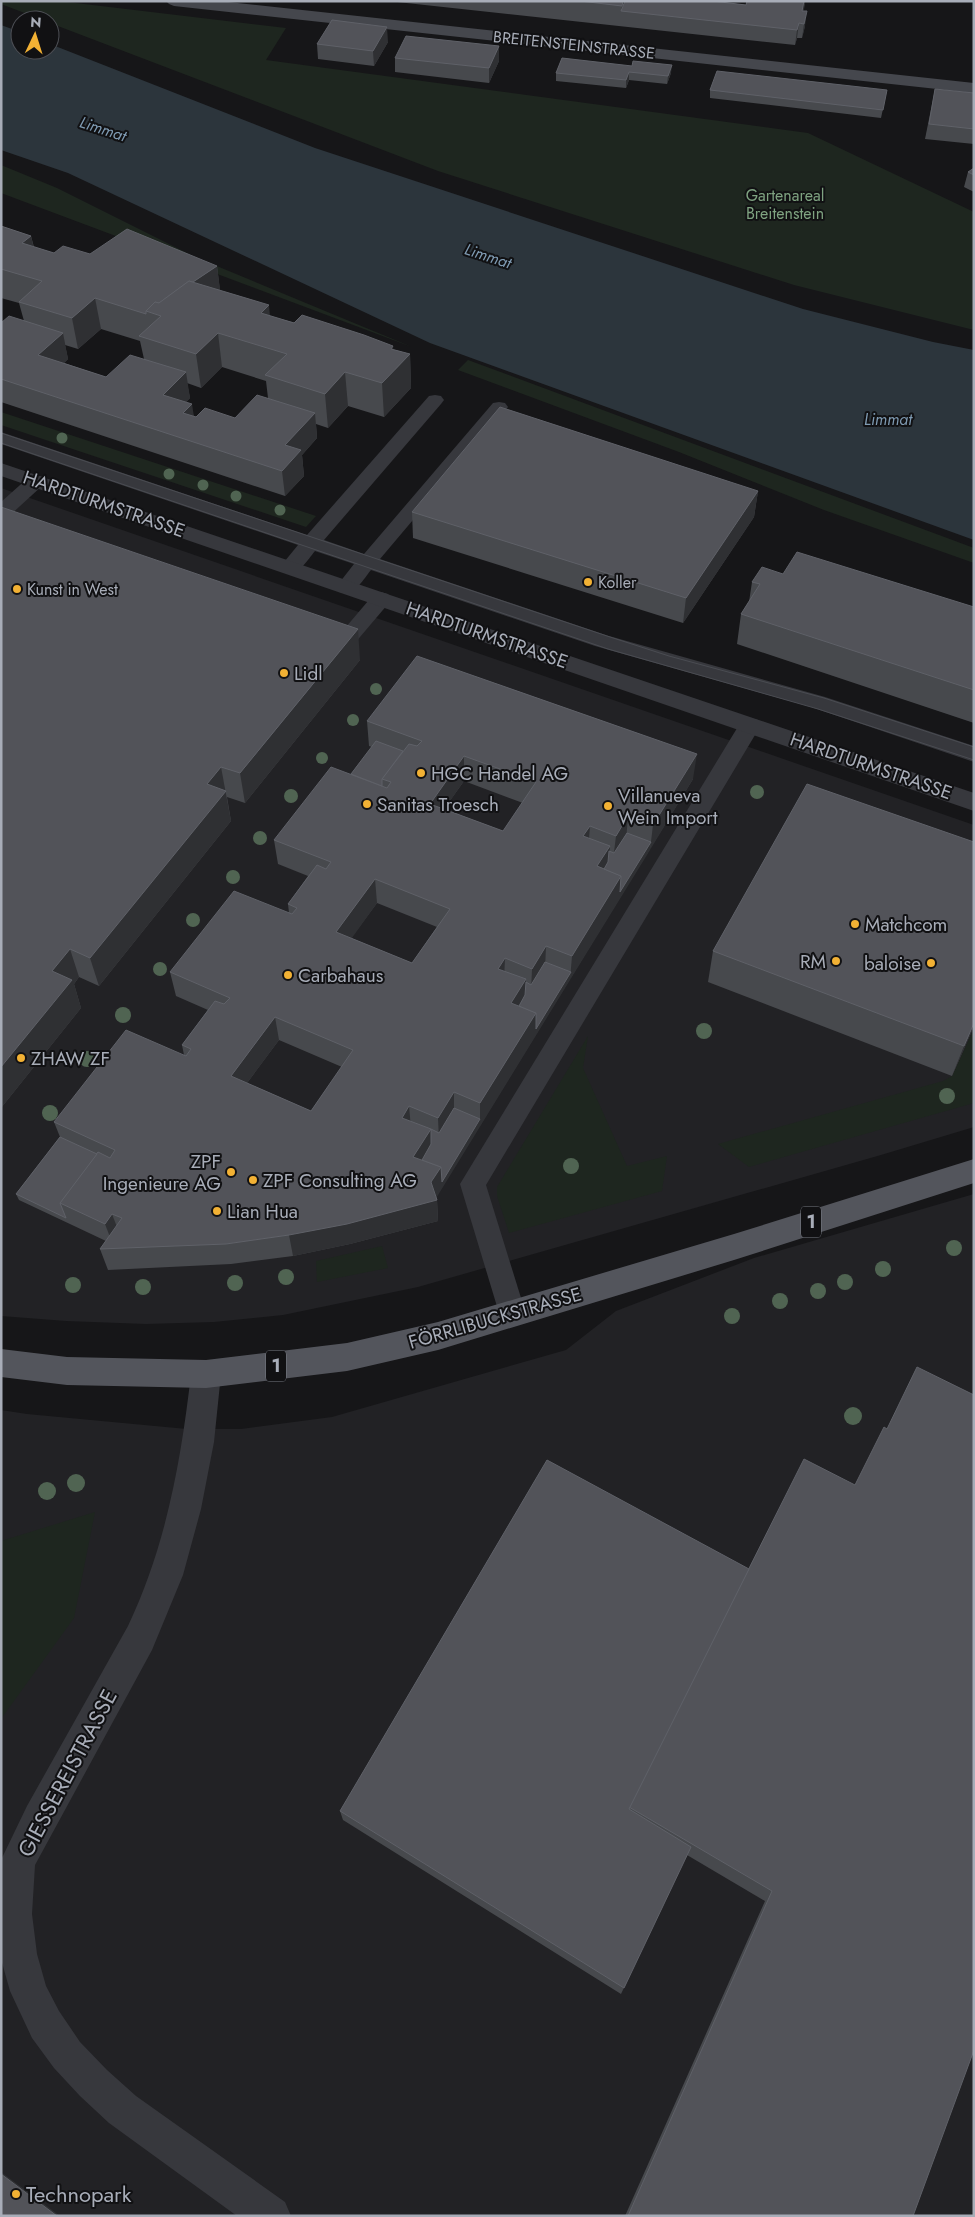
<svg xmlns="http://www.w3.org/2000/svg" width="975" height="2217" font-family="Jost,sans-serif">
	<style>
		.built { fill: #222225 }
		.green { fill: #1e261f }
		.water { fill: #2c353c }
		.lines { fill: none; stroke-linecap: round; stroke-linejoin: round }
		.lane { fill: #37383d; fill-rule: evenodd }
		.street { fill: #37383d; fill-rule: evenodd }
		.secondary { fill: #45474d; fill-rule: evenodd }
		.primary { fill: #53555c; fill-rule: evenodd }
		.tram { stroke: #4a4c52; stroke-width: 1 }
		.tree { fill: #506452 }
		.wall { fill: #47494d; fill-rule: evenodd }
		.shaded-wall { fill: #2f3033 }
		.building { fill: #525359; stroke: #5f6168; fill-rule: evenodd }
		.poi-dot { fill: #f2b134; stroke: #111113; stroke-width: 2 }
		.labels { text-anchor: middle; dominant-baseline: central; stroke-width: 4; stroke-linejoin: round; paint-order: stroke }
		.far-street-label { font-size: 16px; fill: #a8adb8; stroke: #111113 }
		.far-water-label { font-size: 16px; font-style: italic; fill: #7f9bb3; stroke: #111113 }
		.far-park-label { font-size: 16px; fill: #7fa381; stroke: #111113 }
		.far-poi-label { font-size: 16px; fill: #a8adb8; stroke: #111113; text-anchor: start }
		.shield { fill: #111113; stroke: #7b7e86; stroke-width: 1 }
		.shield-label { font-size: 18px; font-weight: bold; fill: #a8adb8 }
		.street-label { font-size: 19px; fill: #a8adb8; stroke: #111113 }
		.poi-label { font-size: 19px; fill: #a8adb8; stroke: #111113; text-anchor: start }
		.near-street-label { font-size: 22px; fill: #a8adb8; stroke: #111113 }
		.near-poi-label { font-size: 22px; fill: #a8adb8; stroke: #111113; text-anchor: start }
	</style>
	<rect width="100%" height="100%" fill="#161618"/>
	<!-- built -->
	<g class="built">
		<path d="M1,488l973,337v302l-93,28 -463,132 -135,28 -69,7 -68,2 -80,-3 -65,-5z"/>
		<path d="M974,1194v1022h-973v-806l26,4 160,15h54l91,-12 234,-67 50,-39 138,-53z"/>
	</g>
	<!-- green -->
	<g class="green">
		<path d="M1,1h58l227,27 -20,32 542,73 166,79v118l-180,-45 -356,-114 -388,-148v-3h-7l-42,-16z"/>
		<path d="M1,165l56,23 138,69 217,90 -411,-154z"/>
		<path d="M468,360l506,188v15l-150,-53 -145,-58 -221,-82z"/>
		<path d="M1,412l315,104 -10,11 -305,-102z"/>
		<path d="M973,1031l1,72 -225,64 -31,-23 225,-63 9,-5z"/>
		<path d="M588,1036l-5,32 44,98 40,-10 -5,35 -153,42 -12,-37v-9z"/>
		<path d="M382,1246l6,22 -71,14 -1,-21z"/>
		<path d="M95,1512l-21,106 -73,101v-178z"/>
	</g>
	<!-- water -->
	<path class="water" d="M1,25l19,7v18h30v-6l265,104 488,161 130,33 41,8v190l-544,-197 -362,-170 -67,-23z"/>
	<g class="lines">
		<!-- lane -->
		<g class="lane">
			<path d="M435,395l6,1 3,4 -3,4 -117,136 40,14 129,-151 6,-1 6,1 3,4 -3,4 -125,148 229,77 216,61 149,49v16l-163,-55 -216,-61 -224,-76c-9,11 -16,26 -32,22l-3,-5 18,-23 -39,-13c-9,11 -16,25 -32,21l-3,-5 18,-22 -297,-101v-12l306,103 122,-139z"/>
			<path d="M36,475l7,2 2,4 -2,4 -35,32 -7,2v-17l28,-25z"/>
			<path d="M381,592l7,2 3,5 -3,5 -45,53 -7,2 -7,-2 -3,-5 3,-5 45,-53z"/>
			<path d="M750,718l8,2 3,5 -275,460 40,129 -4,9 -10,3 -10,-3 -42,-139 282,-464z"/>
		</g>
		<!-- street -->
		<g class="street">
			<path d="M1,463l973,330v18l-973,-335z"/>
			<path d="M206,1360l11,4 4,10 -7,68 -13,67 -18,66 -31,75 -117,215 -3,49 5,40 9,32 13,25 21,31 27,28 29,26 149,106 6,14h-54l-128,-93 -29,-27 -26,-28 -22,-30 -22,-47 -9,-32v-99l26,-54 101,-180c38,-80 53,-165 63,-252l4,-10z"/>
		</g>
		<!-- secondary -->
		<path class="secondary" d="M166,1h53l755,82v10l-800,-87 -5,-2z"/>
		<!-- primary -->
		<path class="primary" d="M974,1159v24l-240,77 -296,90 -91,21 -141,17 -139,-3 -66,-8v-28l66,8 139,3 141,-17 91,-21 296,-88z"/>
		<!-- tram -->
		<g class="tram">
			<path d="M1,433l606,203 62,20 155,42 150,49"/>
			<path d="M1,443l607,206 210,60 156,51"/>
		</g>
	</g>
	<!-- trees -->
	<g class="tree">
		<circle cx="62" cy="438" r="5.5"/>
		<circle cx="169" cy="474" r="5.5"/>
		<circle cx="203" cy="485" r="5.5"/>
		<circle cx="236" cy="496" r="5.5"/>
		<circle cx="280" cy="510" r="5.5"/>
		<circle cx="376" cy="689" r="6"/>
		<circle cx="353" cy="720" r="6"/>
		<circle cx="322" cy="758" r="6"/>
		<circle cx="757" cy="792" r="7"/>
		<circle cx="291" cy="796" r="7"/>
		<circle cx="260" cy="838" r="7"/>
		<circle cx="233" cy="877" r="7"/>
		<circle cx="193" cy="920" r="7"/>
		<circle cx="160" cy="969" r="7"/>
		<circle cx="123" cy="1015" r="8"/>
		<circle cx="704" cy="1031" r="8"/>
		<circle cx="87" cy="1059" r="8"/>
		<circle cx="947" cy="1096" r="8"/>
		<circle cx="50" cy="1113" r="8"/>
		<circle cx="571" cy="1166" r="8"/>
		<circle cx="954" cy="1248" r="8"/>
		<circle cx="883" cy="1269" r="8"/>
		<circle cx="286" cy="1277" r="8"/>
		<circle cx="845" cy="1282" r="8"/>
		<circle cx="235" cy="1283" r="8"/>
		<circle cx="73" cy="1285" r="8"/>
		<circle cx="143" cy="1287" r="8"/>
		<circle cx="818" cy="1291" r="8"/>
		<circle cx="780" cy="1301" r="8"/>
		<circle cx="732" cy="1316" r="8"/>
		<circle cx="853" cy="1416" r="9"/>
		<circle cx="76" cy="1483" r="9"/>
		<circle cx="47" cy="1491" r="9"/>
	</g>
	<!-- wall -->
	<g class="wall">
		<path d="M388,1h324l34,4 1,-4h58l-2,10 2,15 -3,12h-5l-2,7z"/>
		<path d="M388,42l-14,24 -56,-7 -1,-15z"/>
		<path d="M499,46v15l-10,22 -94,-11v-14z"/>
		<path d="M562,58l109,15 -4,11 -38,-4 -3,8 -70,-7v-8z"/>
		<path d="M935,89l39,4v51l-49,-5z"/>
		<path d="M710,90h177l-6,28 -171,-20z"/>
		<path d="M974,168v24l-10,-5 4,-15z"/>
		<path d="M1,226l30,10 3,11 20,6 36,1 127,12 3,25 50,25 140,38 1,34 -27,29 -36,-11 -20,22 -12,-4 1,14 -15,17 2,21 -19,20 -284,-94v-79l23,-2 -5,-18 -18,-5zM101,329l39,12 4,18 -38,18 -42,-14 4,-4 -3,-14 13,4zM222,367l44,14 2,17 -33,20 -39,-1 -2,-1 -8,-14 4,-4 -3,-15 14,5z"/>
		<path d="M758,491l-4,26 -71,106 -270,-85 -1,-26z"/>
		<path d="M1,507l359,153 -115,143 -18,-6 4,24 -132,165 -20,-9 -5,7 7,24 -80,100z"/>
		<path d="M783,574l191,33v116l-237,-79 4,-30 8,-12 3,-20z"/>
		<path d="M367,721l326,58 -257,418 1,3 1,21 -88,23 -57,12 -62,8 -123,6 -8,-21 6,-8 -87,-41 -3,-6 44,-57 -6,-15 130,-67 -2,-10 26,-35 -32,-14 -6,-24 119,-59 -1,-9 20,-28 -30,-12 -4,-24 77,-66 21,-27 -3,-1zM464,781l59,22 -20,28 -59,-22zM377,903l60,24 -25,36 -61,-25zM279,1040l63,27 -31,44 -64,-28z"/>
		<path d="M974,842v184l-22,50 -244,-94 5,-31z"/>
		<path d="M749,1569l164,647h-288l140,-315 -78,-46 -66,139 -278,-174 -3,-9z"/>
	</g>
	<!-- shaded-wall -->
	<g class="shaded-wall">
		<path d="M623,1h5l-7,10z"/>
		<path d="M804,1h1v4l-5,20 2,-14z"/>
		<path d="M807,11l-2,15 -3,12 2,-14z"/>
		<path d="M799,23l-2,15 -2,7 2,-15z"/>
		<path d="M387,27l1,15 -14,24 -1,-15z"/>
		<path d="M499,46v15l-10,22v-15z"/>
		<path d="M672,65l-1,8 -4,11 1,-8z"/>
		<path d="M629,72v8l-3,8v-8z"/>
		<path d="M31,236l7,31 -16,-24z"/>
		<path d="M217,266l4,31 -62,8z"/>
		<path d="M95,298l6,31 -23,20 -6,-31z"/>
		<path d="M269,305l3,34 -11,-26z"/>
		<path d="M63,333l5,26 -24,22 -6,-26z"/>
		<path d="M218,333l4,34 -21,21 -5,-34z"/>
		<path d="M393,346l2,24 15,-16 1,34 -27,29 -2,-34 9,-34z"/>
		<path d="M186,372l4,26 -23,22 -4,-25z"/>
		<path d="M345,372l3,34 -20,22 -3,-34z"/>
		<path d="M192,404l4,26 -13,-17z"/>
		<path d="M315,413l2,25 -15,17 2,21 -19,20 -3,-25 3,-26z"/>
		<path d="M758,491l-4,26 -71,106 3,-25z"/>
		<path d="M358,629l2,31 -115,143 -5,-30z"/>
		<path d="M697,754l-4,25 -43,71 3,-25z"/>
		<path d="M464,756v25l-33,47 -1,-24z"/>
		<path d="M221,767l10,54 -132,165 -9,-28 117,-174z"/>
		<path d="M628,816l-2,25 -13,19 3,-24z"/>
		<path d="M590,826l-2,25 -5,-15z"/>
		<path d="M651,842l-1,8 -80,130 2,-24 49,-80z"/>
		<path d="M610,846l-2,24 -11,-4z"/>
		<path d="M375,879l2,24 -38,53 -3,-24z"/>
		<path d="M546,946l-1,24 -14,22 1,-23z"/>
		<path d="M70,949l9,28 -5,7 7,24 -80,100v-41l51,-96z"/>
		<path d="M505,958l-1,23 -6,-12z"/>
		<path d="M571,972l-1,8 -135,220h2l1,21 -88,23 -57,12 -4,-21 142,-53 10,-15 39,-48v-16l56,-90z"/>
		<path d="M526,979l-1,24 -11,17 -3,-17z"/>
		<path d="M275,1017l4,23 -43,58 -5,-22z"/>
		<path d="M974,1023v3l-22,50 12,-30z"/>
		<path d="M454,1092v23l-15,25 -1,-22z"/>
		<path d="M409,1106l2,22 -9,-10z"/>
		<path d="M431,1129l1,22 -14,22 -5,-16z"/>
		<path d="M112,1214l8,21 -7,10 -8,-21z"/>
		<path d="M1,2172l59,44h-3l-56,-42z"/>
	</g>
	<!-- building -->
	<g class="building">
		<path d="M580,1h43l-1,5z"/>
		<path d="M625,1h87l34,4 1,-4h57l-2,10h5l-3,13 -5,-1 -2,7 -176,-19z"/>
		<path d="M332,20l55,7 -14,24 -56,-7z"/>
		<path d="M406,36l93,10 -10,22 -94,-10z"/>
		<path d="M562,58l70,8 1,-5 39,4 -4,11 -39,-4 -3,8 -70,-7z"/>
		<path d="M717,71l170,19 -4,20 -173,-20z"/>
		<path d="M935,89l39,4v36l-45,-5z"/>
		<path d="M974,168v7l-6,-3z"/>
		<path d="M1,226l30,10 -9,7 32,10 9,-7 27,8 37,-25 90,37 -24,16 -4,-1 -30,22 -4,-1 -9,9v3l-51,-16 -23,20 -53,-16 23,-21 -41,-12z"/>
		<path d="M189,281l80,24 -8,8 33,10 8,-8 62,20 29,11 -2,3 19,5 -28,29 -37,-11 -20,22 -60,-19 22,-21 -69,-21 -22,21 -57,-18 22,-20 -15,-5 9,-9 4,1z"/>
		<path d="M9,316l54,17 -25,22 68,22 24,-22 56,17 -23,23 29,9 -9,9 13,4 9,-9 30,10 22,-23 58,18 -30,32 16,5 -19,21 -281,-92v-56z"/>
		<path d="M500,407l258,84 -72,107 -274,-86z"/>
		<path d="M1,507l357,122 -118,144 -19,-6 -14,17 19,7 -136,167 -20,-9 -18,22 20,9 -71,87z"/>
		<path d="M797,552l177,55v83l-233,-76 19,-30 -8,-2 10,-15 21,7z"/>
		<path d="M417,656l280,98 -44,71 -25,-9 -12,20 -26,-10 -7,10 27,10 -13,20 24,10 -49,80 -26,-10 -14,23 -27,-11 -7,11 28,10 -15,24 25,10 -56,90 -26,-11 -16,26 -29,-12 -7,12 29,11 -18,28 28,10 -10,15 6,18 -90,24 -58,11 -63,9 -126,5 22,-31 -10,-4 -7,10 -45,-21 38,-51 12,6 5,-8 -61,-28 72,-92 60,26 5,-7 -9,-4 33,-44 9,3 6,-6 -60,-26 64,-81 58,23 5,-6 -9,-4 29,-39 9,4 5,-7 -57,-22 57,-73 56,21 4,-6 -9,-3 27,-35 8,2 5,-5 -55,-20zM464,756l72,26 -33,49 -73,-27zM375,879l75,30 -38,54 -76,-31zM275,1017l78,33 -42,61 -80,-35z"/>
		<path d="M376,741l27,10 -21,28v7l-31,-12z"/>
		<path d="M807,784l167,58v181l-10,23 -251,-95z"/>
		<path d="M627,833l24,9 -31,50 1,-16 -17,-7 4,-7 1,-11 5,2z"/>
		<path d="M545,962l26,10 -35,57v-16l-17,-7 6,-11 1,-13 5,3z"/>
		<path d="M454,1108l26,11 -38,63 -1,-15 -19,-7 9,-16v-15l8,4z"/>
		<path d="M60,1137l37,17 -37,49 6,15 -50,-24z"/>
		<path d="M917,1367l57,28v655l-61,166h-285l144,-325 -143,-84 175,-348 51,26 29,-58 3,2z"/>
		<path d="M547,1460l202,109 -120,240 62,38 -67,141 -284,-177z"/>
		<path d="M1,2174l56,42h-56z"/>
	</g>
	<!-- markers -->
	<g class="poi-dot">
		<circle cx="588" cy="582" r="5"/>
		<circle cx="17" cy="589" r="5"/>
		<circle cx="284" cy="673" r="5"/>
		<circle cx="421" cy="773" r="5"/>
		<circle cx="367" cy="804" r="5"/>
		<circle cx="608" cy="806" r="5"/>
		<circle cx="855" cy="924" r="5"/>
		<circle cx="836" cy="961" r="5"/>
		<circle cx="931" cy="963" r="5"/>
		<circle cx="288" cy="975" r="5"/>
		<circle cx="21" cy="1058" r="5"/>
		<circle cx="231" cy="1172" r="5"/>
		<circle cx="253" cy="1180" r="5"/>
		<circle cx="217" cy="1211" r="5"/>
		<circle cx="16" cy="2194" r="5"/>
	</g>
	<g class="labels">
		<!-- far-street labels -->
		<g class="far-street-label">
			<text transform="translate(574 45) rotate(6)">BREITENSTEINSTRASSE</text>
		</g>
		<!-- far-water labels -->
		<g class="far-water-label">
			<text transform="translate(103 129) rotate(18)">Limmat</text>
			<text transform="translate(488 256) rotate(18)">Limmat</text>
			<text x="888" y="419">Limmat</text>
		</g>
		<!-- far-park labels -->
		<g class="far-park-label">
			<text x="785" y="195">Gartenareal<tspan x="785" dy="18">Breitenstein</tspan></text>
		</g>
		<!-- far-poi labels -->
		<g class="far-poi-label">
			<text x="598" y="582">Koller</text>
			<text x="27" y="589">Kunst in West</text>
		</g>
		<!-- shield labels -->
		<g class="shield">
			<rect x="801" y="1206.5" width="20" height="31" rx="4"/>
			<rect x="266" y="1350.5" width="20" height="31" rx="4"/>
		</g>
		<g class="shield-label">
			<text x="811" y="1222">1</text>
			<text x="276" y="1366">1</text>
		</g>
		<!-- street labels -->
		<g class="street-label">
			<text transform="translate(104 504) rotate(19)">HARDTURMSTRASSE</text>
			<text transform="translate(487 635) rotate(19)">HARDTURMSTRASSE</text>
			<text transform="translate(871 766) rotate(19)">HARDTURMSTRASSE</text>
			<text transform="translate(495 1318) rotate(-16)">FÖRRLIBUCKSTRASSE</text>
		</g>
		<!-- poi labels -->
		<g class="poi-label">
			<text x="294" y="673">Lidl</text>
			<text x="431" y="773">HGC Handel AG</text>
			<text x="618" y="795">Villanueva<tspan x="618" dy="22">Wein Import</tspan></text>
			<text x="377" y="804">Sanitas Troesch</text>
			<text x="865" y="924">Matchcom</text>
			<text x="826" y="961" text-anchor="end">RM</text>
			<text x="921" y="963" text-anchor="end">baloise</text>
			<text x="298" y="975">Carbahaus</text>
			<text x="31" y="1058">ZHAW ZF</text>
			<text x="221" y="1161" text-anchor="end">ZPF<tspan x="221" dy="22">Ingenieure AG</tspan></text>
			<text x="263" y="1180">ZPF Consulting AG</text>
			<text x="227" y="1211">Lian Hua</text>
		</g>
		<!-- near-street labels -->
		<g class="near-street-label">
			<text transform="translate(67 1773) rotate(-62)">GIESSEREISTRASSE</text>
		</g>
		<!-- near-poi labels -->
		<g class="near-poi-label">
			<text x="26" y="2194">Technopark</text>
		</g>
	</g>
	<!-- border -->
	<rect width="975" height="2217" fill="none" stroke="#a8adb8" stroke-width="5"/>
	<!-- north arrow -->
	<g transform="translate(35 35) rotate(4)"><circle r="24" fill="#111113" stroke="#4d4f55"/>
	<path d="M0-4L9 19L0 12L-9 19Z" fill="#f2b134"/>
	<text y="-8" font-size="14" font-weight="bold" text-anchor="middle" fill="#a8adb8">N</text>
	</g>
</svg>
